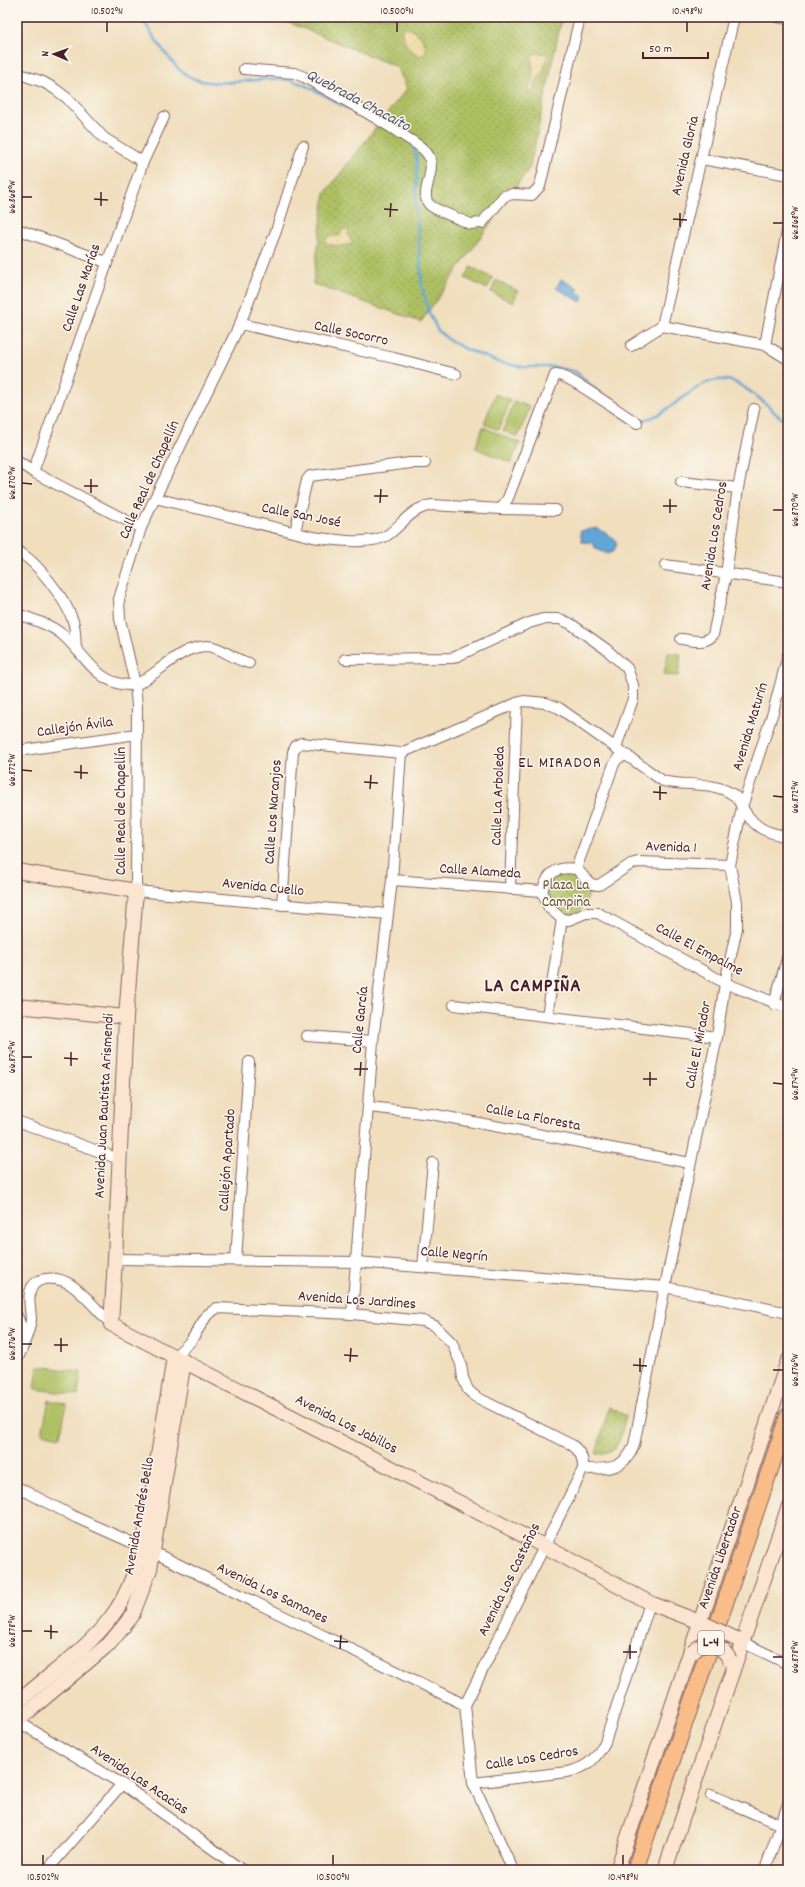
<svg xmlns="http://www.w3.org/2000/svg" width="805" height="1887" font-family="Dekko,sans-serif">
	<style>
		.green { fill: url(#green-dots); stroke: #7c7048 }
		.sand { fill: url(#sand-dots); stroke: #9c7c64 }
		.pitch { fill: #aec064; stroke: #7c7048 }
		.water { fill: #60a6d6; stroke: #556280 }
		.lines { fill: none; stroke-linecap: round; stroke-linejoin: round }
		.stream { stroke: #60a6d6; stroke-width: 2.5 }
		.street-casing { stroke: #84625e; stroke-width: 12 }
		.secondary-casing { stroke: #84625e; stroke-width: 16 }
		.primary-casing { stroke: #84625e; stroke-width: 18 }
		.street { stroke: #fff; stroke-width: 10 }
		.secondary { stroke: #fce5d0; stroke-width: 14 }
		.primary { stroke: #f8bd89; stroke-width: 16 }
		.secondary-bridge-casing { stroke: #84625e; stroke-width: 16; stroke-linecap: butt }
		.secondary-bridge { stroke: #fce5d0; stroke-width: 14 }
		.ticks { fill: none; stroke: #4a1f2b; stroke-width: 1.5 }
		.labels { text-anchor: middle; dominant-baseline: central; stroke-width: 3; stroke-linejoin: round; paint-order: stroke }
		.shield { fill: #fbf7ec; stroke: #7f6065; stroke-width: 1 }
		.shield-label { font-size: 14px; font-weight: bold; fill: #4a1f2b }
		.street-label { font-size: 15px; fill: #4a1f2b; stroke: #fbf7ec }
		.park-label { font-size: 15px; fill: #684f3c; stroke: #fbf7ec }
		.water-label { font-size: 16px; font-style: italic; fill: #53556f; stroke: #fbf7ec }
		.neighbourhood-label { font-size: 16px; letter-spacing: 1px; fill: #4a1f2b; stroke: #fbf7ec }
		.district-label { font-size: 19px; font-weight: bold; letter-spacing: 1px; fill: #4a1f2b; stroke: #fbf7ec }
		.neatline { fill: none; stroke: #4a1f2b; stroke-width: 1.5 }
		.ticks-label { font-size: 10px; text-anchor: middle; fill: #4a1f2b }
	</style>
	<defs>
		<pattern id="green-dots" width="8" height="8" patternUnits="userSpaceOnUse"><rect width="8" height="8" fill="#aec064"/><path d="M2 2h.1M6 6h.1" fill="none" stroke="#909b53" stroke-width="1.8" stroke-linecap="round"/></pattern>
		<pattern id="sand-dots" width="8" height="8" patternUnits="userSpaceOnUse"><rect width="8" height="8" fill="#eeda9e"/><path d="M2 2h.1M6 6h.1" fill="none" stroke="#cebb88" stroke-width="1.8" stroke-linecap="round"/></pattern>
	</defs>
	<rect width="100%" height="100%" fill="#fbf7ec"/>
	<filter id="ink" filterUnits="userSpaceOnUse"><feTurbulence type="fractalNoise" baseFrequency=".025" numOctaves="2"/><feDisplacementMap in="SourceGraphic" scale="8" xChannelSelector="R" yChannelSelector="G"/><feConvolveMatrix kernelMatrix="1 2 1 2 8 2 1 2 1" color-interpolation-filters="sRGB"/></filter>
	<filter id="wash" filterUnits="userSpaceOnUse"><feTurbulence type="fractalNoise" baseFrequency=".012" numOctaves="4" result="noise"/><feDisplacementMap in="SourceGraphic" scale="16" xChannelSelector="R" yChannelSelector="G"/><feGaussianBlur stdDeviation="0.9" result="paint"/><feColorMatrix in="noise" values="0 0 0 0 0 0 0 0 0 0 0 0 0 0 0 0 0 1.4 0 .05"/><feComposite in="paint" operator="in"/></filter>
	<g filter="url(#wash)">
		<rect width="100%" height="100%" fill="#f0debd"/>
		<!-- green -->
		<g class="green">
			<path d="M275,17h287l-32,150 -109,155 -108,-38 12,-91 82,-105 -10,-21z"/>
			<path d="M573,872l8,12 8,6c-1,18 -17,34 -34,20 -11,-9 -10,-28 3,-35 4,-3 10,-2 15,-3z"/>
			<path d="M609,1407l17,9 -6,22 -5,11 -14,5h-5z"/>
		</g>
		<!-- sand -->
		<g class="sand">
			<path d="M404,27c11,2 22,13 22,24l-4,5c-11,-2 -21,-16 -20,-27z"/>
			<path d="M540,53h7c-1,11 -3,22 -12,28l-2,11 -5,-1c1,-5 5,-13 5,-19 0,-7 -4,-11 1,-18z"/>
			<path d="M349,229l-1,5 4,10 -12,2 -14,-2v-4l3,-4h11l2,-6z"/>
		</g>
		<!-- pitch -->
		<g class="pitch">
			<path d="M471,267l22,11 -6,11 -22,-11z"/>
			<path d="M496,280l22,11 -5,12 -22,-11z"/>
			<path d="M495,394l15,6 -11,30 -15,-6z"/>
			<path d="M514,401l16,6 -12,30 -15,-6z"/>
			<path d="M483,427l37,16 -9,20 -36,-15z"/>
			<path d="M668,653l13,1 -3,22 -14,-1z"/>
			<path d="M38,1366l43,6 -3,23 -43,-6z"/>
			<path d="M49,1400l18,4 -7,33 -18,-4z"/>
		</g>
		<!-- water -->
		<g class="water">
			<path d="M561,279l18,10 -2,3 7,4 -3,6 -25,-14z"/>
			<path d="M597,528l17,10 3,6 -3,7 -6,3 -12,-5 -3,-6 -11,-1 -2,-11z"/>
		</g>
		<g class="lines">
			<!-- stream -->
			<g class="stream">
				<path d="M140,17c14,18 24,38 40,53 25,25 77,4 109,10 22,4 51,27 74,36"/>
				<path d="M413,145l4,15 -1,46 6,81 7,26 9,18 11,9 14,8 38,15 22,4h30l15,3 8,2 21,19"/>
				<path d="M638,420c33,1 60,-52 96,-38 11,5 24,15 33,23 7,6 12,13 21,17"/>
			</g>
		</g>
	</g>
	<g filter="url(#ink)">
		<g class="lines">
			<defs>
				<g id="street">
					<path d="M777,17l11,2"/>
					<path d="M244,69l50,4 10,4c33,19 66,36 97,57 8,5 17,10 23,16 19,17 -9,44 7,56 11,7 27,12 39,18l12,-1 22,-27 9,-2 19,1 8,-9 40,-169"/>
					<path d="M17,73l26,9 12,7 12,9 37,40 39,24"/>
					<path d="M303,146l-27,85 -36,93 -85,174 -14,30 -22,71 1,20 15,65 2,22 -1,185 251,23"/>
					<path d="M702,159l86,16"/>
					<path d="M17,229l89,33"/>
					<path d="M240,324l154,34 62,16"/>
					<path d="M662,326l72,-309"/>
					<path d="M765,345l23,-119"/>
					<path d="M631,346l31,-20 103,19 23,14"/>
					<path d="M17,461l16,11 108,56"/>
					<path d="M33,472l110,-310 21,-45"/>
					<path d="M681,482l57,6"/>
					<path d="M155,498l158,39c20,3 60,9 76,-3 16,-12 21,-25 43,-29l69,4 7,-11 47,-123c11,-3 68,40 82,48"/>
					<path d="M501,509l55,1"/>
					<path d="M295,532l12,-52 3,-4 100,-13h15"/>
					<path d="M17,551c20,10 49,49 56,70 3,9 2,19 3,28"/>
					<path d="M665,565l123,17"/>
					<path d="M17,614c14,5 30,9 42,18 22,16 33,46 62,52 5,1 13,2 18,-1 23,-12 40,-36 68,-37 13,0 27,14 42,17"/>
					<path d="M681,639c11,1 24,6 32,-4l13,-61 12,-86 16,-79"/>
					<path d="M345,659l108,-1 76,-35 14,-4h17l11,5 35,25 21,19 6,17v14l-17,48"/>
					<path d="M17,751l120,-17"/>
					<path d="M576,869l38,-105 4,-6 9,-3"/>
					<path d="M392,880l150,11 7,17 13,11 7,1 17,-7h12l127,70 63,25"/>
					<path d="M510,889l7,-186"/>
					<path d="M542,891c6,-18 14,-25 34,-22 9,6 11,17 23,16l32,-21 7,-2 92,3"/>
					<path d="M282,905l11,-153 3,-6 5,-3 100,10 116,-50 7,-2 22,2 13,5 104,73c22,6 52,-1 72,15 3,3 6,9 8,13 13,20 22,23 45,28"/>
					<path d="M774,1004l14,-49"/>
					<path d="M454,1005l263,32"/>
					<path d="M547,1016l15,-97"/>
					<path d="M307,1036l66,5"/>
					<path d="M369,1107l62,7 259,49"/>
					<path d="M17,1121l102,38"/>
					<path d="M115,1259l242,3 308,25 123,26"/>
					<path d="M236,1260l13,-198"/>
					<path d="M423,1267l10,-104"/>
					<path d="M352,1314l21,-273 19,-161 9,-127"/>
					<path d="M17,1316l8,20"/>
					<path d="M174,1357l17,-16 16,-26 10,-7 135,6 71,7 12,5 17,17 9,21 2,14 5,12 8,7 96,48c8,6 12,14 11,24l-118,236"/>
					<path d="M17,1360c4,-8 13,-31 14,-40 0,-9 -3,-18 -1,-28 5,-19 31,-15 44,-5 13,10 25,25 37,37"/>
					<path d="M583,1469c24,0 42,1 51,-24l31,-158 52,-250 8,-54 12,-55v-26l-7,-37 12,-58 31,-95 15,-57"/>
					<path d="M17,1487l60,31 76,34 312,153 8,78 40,87"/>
					<path d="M744,1643l44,21"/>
					<path d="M17,1721l105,63 120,86"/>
					<path d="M473,1783l94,-11c20,-4 29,-13 38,-30l45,-139"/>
					<path d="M711,1795l77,33"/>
					<path d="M47,1870l75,-86"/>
					<path d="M765,1870l23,-66"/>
				</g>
				<g id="secondary">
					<path d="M17,871l119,20 -10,126 -11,242 -4,65 433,222 106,57 55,21"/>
					<path d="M17,1006l109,11"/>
					<path d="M17,1703c31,-28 70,-53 95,-87 17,-22 26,-53 33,-80l29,-179"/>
					<path d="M17,1721l93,-78 22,-27 18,-47 34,-208"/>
					<path d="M617,1870l171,-509"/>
					<path d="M665,1870c40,-121 83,-241 123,-362"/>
				</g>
				<path id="primary" d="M635,1870l153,-454"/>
			</defs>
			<!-- street casing -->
			<use href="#street" class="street-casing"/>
			<!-- secondary casing -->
			<use href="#secondary" class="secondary-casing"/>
			<!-- primary casing -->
			<use href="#primary" class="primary-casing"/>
			<!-- street -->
			<use href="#street" class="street"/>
			<!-- secondary -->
			<use href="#secondary" class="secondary"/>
			<!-- primary -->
			<use href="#primary" class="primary"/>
			<defs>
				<g id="secondary-bridge">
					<path d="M705,1624l33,16"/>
					<path d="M693,1652c14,-14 29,-7 37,8"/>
				</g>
			</defs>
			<!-- secondary-bridge casing -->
			<use href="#secondary-bridge" class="secondary-bridge-casing"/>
			<!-- secondary-bridge -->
			<use href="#secondary-bridge" class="secondary-bridge"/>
		</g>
	</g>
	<!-- ticks -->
	<path class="ticks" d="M107,32v-10M397,32v-10M687,32v-10M22,197h10M94,199l14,1M101,206v-14M384,209l14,1M390,217l1,-14M673,219l14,1M773,223h10M680,227v-14M22,483l10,1M84,486h14M91,493v-14M374,496h14M380,503l1,-14M663,506h14M773,510h10M670,513v-14M22,770l10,1M74,772l14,1M81,779v-14M364,782l14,1M370,789l1,-14M653,792l14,1M773,796l10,1M660,800v-14M22,1057h10M64,1058l14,1M71,1066v-14M354,1069h14M360,1076l1,-14M643,1079h14M773,1083l10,1M650,1086v-14M22,1344h10M54,1345h14M61,1352v-14M344,1355l14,1M350,1362l1,-14M633,1365l14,1M773,1370h10M640,1372v-14M22,1631h10M44,1631l14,1M51,1639v-14M334,1641l14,1M340,1649l1,-14M623,1652h14M773,1657h10M630,1659v-14M43,1865v-10M333,1865v-10M623,1865v-10"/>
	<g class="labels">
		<!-- shield labels -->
		<rect class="shield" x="698" y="1631" width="26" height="24" rx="3"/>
		<g class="shield-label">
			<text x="711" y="1643">L-4</text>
		</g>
		<!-- street labels -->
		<g class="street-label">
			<text transform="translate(686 156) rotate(-77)">Avenida Gloria</text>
			<text transform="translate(82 288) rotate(-71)">Calle Las Marías</text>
			<text transform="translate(351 334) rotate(12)">Calle Socorro</text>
			<text transform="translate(150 480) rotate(-66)">Calle Real de Chapellín</text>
			<text transform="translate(301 516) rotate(11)">Calle San José</text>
			<text transform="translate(715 536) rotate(-81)">Avenida Los Cedros</text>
			<text transform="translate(751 727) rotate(-73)">Avenida Maturín</text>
			<text transform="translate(75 728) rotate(-8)">Callejón Ávila</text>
			<text transform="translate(499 796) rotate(-88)">Calle La Arboleda</text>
			<text transform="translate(122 811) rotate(-90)">Calle Real de Chapellín</text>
			<text transform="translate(274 812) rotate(-86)">Calle Los Naranjos</text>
			<text transform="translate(671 848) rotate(2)">Avenida 1</text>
			<text transform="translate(480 872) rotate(4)">Calle Alameda</text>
			<text transform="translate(263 888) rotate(6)">Avenida Cuello</text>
			<text transform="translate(699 950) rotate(28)">Calle El Empalme</text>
			<text transform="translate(361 1020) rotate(-84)">Calle García</text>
			<text transform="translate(699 1045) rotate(-79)">Calle El Mirador</text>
			<text transform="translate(105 1106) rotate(-87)">Avenida Juan Bautista Arismendi</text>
			<text transform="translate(533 1118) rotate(11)">Calle La Floresta</text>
			<text transform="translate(228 1160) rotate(-86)">Callejón Apartado</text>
			<text transform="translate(454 1255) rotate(5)">Calle Negrín</text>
			<text transform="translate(357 1301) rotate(4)">Avenida Los Jardines</text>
			<text transform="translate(346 1425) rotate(27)">Avenida Los Jabillos</text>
			<text transform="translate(140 1516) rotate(-80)">Avenida Andrés Bello</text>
			<text transform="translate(721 1558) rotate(-71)">Avenida Libertador</text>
			<text transform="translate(510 1580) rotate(-64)">Avenida Los Castaños</text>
			<text transform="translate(272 1594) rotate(26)">Avenida Los Samanes</text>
			<text transform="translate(532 1759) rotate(-9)">Calle Los Cedros</text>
			<text transform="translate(139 1780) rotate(34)">Avenida Las Acacias</text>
		</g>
		<!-- park labels -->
		<g class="park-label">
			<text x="566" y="886">Plaza La<tspan x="566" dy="17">Campiña</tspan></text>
		</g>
		<!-- water labels -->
		<g class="water-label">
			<text transform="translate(358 101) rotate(28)">Quebrada Chacaíto</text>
		</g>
		<!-- neighbourhood labels -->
		<g class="neighbourhood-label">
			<text x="560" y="763">EL MIRADOR</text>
		</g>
		<!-- district labels -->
		<g class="district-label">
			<text x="533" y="987">LA CAMPIÑA</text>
		</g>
	</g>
	<!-- margin -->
	<rect width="805" height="1887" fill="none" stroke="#fbf7ec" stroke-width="44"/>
	<!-- north arrow -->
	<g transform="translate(54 54) rotate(272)" stroke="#fbf7ec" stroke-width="3" paint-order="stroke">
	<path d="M0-3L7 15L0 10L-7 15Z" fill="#4a1f2b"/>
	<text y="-6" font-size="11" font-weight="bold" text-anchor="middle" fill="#4a1f2b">N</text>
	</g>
	<!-- scale -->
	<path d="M643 52v6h65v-6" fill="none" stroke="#4a1f2b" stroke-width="2"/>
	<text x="649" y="52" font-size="12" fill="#4a1f2b" stroke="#fbf7ec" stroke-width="3" paint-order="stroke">50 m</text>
	<rect x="22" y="22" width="761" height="1843" class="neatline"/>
	<g class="ticks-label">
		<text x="107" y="14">10.502°N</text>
		<text x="397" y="14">10.500°N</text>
		<text x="687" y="14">10.498°N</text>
		<text transform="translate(11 197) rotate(-90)" y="4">66.868°W</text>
		<text transform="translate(794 223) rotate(-90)" y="4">66.868°W</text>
		<text transform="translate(11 483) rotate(-90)" y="4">66.870°W</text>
		<text transform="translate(794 510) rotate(-90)" y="4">66.870°W</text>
		<text transform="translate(11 770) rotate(-90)" y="4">66.872°W</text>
		<text transform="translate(794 797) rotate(-90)" y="4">66.872°W</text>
		<text transform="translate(11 1057) rotate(-90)" y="4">66.874°W</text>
		<text transform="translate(794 1084) rotate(-90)" y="4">66.874°W</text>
		<text transform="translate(11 1344) rotate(-90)" y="4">66.876°W</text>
		<text transform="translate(794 1370) rotate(-90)" y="4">66.876°W</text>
		<text transform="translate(11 1631) rotate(-90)" y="4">66.878°W</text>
		<text transform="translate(794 1657) rotate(-90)" y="4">66.878°W</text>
		<text x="43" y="1880">10.502°N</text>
		<text x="333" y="1880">10.500°N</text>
		<text x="623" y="1880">10.498°N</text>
	</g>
</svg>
